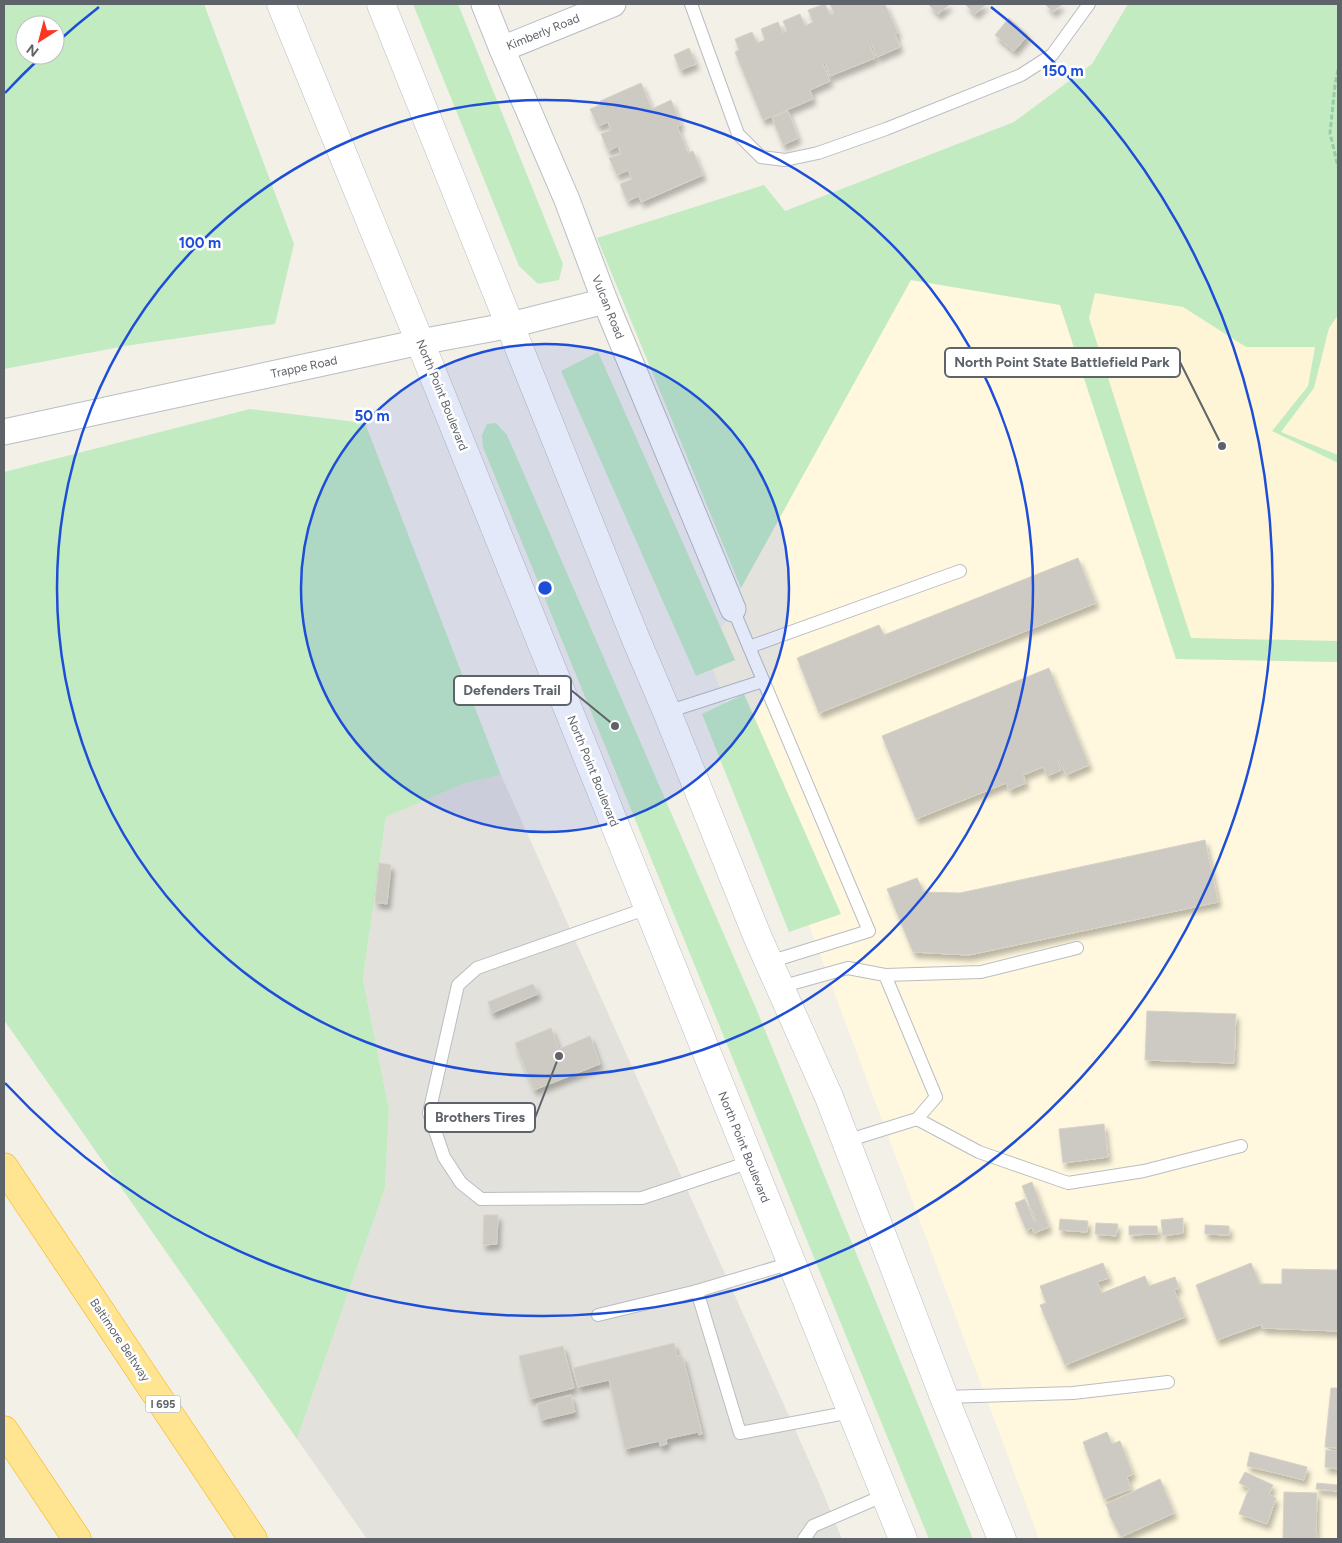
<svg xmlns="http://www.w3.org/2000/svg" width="1342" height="1543" font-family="Figtree,sans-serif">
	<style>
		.commercial { fill: #fff8df }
		.industrial { fill: #e3e1db }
		.green { fill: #c2ebc2; fill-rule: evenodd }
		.sand { fill: #fef5d6 }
		.building { fill: #cdcac4; stroke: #d7d2c5; filter: url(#shadow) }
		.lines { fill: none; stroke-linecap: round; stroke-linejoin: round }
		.service-casing { stroke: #b9bdc2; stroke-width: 14 }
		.minor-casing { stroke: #b9bdc2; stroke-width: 27 }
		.secondary-casing { stroke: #babec4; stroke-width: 29 }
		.motorway-casing { stroke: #f9ae00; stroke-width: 29 }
		.path { stroke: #98cba7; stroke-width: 3; stroke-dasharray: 5 2.5; stroke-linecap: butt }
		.service { stroke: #fff; stroke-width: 12 }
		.minor { stroke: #fff; stroke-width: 25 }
		.secondary { stroke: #fff; stroke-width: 28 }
		.motorway { stroke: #ffe491; stroke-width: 28 }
		.ring { fill: none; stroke: #1d4ed8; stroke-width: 2.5 }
		.labels { text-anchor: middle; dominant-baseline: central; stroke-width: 5; stroke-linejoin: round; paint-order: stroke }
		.shield { fill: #fff; stroke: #8e9296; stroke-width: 1 }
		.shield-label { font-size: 11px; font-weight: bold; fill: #5e6369 }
		.street-label { font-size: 12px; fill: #5e6369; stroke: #fff }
		.centre { fill: #1d4ed8; stroke: #fff; stroke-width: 2.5 }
		.ring-label { font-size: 15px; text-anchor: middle; font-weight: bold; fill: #1d4ed8; stroke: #fff; stroke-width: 5; stroke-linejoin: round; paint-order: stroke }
		.leader { fill: none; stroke: #5e6369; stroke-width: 2 }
		.callout-dot { fill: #5e6369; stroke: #fff; stroke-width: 2 }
		.callout { fill: #fff; stroke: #5e6369; stroke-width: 2 }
		.callout-label { font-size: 14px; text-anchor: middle; font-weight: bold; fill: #5e6369 }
	</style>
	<defs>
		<filter id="shadow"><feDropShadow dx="3" dy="5.5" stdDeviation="2.5" flood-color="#0004"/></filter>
	</defs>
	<rect width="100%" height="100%" fill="#f2f0e7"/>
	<!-- commercial -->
	<path class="commercial" d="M910,280l150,25 116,354 162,3v877h-299l-332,-886 29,-49 5,-16z"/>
	<!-- industrial -->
	<path class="industrial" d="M501,775l318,708 23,56h-475l-70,-100 88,-251 4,-79 -26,-130 23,-162 80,-34z"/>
	<!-- green -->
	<g class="green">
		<path d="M4,4h200l90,240 -19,80 -150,22 -121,23zM25,25h30v30h-30z"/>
		<path d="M413,4h45l105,260 -4,16 -21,4 -19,-18z"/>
		<path d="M1128,4h210v658l-162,-3 -116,-354 -149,-25 -170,308 -144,-350 167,-53 21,26 229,-89 78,-58z"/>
		<path d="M598,352l137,308 -39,16 -135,-305z"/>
		<path d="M250,409l115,14 136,352 -35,8 -80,34 -23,162 26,130 -4,79 -88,251 -293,-419v-548z"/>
		<path d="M496,423l11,12 248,571 218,533h-44l-446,-1092 -1,-12 5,-11z"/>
		<path d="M744,694l97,220 -52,18 -87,-218z"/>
	</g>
	<!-- sand -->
	<g class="sand">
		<path d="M1095,293l88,14 63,40h69l-7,39 -36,45 66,32v178l-147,-3 -102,-320z"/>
		<path d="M1338,315v140l-57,-23 33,-44 15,-60z"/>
	</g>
	<!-- building -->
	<g class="building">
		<path d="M825,4l5,11 4,-2 -4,-9h21v1l4,-1h30l13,29 -3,1 5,13 -23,10 -5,-12 -2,1 5,12 -45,18 -5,-13 -2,1 7,17 -20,9 3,9 -50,21 -28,-68 4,-2 -4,-11 17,-7 5,11 8,-3 -4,-11 17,-7 5,11 4,-2 -4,-10 17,-7 5,12 8,-4 -5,-12z"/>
		<path d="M928,4h22l-12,10z"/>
		<path d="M965,4h21l-11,10z"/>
		<path d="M1045,4h17l-9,8z"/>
		<path d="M1009,18l19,17 -14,16 -19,-16z"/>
		<path d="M689,48l7,16 -16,6 -6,-15z"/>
		<path d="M641,83l11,26 19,-9 10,25 -4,1 11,27 5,-2 10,24 -62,27 -2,-6 -12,5 -7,-17 12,-5 -4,-9 -11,5 -8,-17 12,-4 -3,-8 -10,5 -7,-17 10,-4 -3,-8 -10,4 -8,-17 12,-5 -2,-3z"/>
		<path d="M788,111l10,27 -15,7 -11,-27z"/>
		<path d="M1078,558l18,45 -277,110 -22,-55 82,-33 5,10z"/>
		<path d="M1049,668l40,97 -23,10 -6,-14h-2l3,9 -14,6 -4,-9 -20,8 3,8 -17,7 -3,-7 -90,36 -34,-83z"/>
		<path d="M1205,840l13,62 -249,53 -56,-3 -26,-63 30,-11 7,14 36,1z"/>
		<path d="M379,863l12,2 -4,39 -12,-2z"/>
		<path d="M533,984l5,10 -46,19 -4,-11z"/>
		<path d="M1147,1011l89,3 -2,49 -89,-3z"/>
		<path d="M551,1028l8,21 31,-13 10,28 -66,26 -19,-47z"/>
		<path d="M1104,1124l4,33 -45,6 -4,-34z"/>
		<path d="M1032,1182l17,45 -15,6 -2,-5 -6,2 -11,-27 10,-4 9,23 2,-1 -14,-35z"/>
		<path d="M484,1215h14l-1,29 -14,1z"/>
		<path d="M1183,1218v15l-20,3 -2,-16z"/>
		<path d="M1060,1219l28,2 -1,11 -28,-2z"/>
		<path d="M1096,1223l22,1 -2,12 -21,-2z"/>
		<path d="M1205,1225l24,1v9l-24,-1z"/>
		<path d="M1129,1226h28l1,8 -29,1z"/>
		<path d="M1103,1263l6,15 -12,4 5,11 43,-17 4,10 26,-9 4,11 -5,2 11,27 -120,48 -25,-60 6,-2 -6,-17z"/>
		<path d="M1251,1263l9,21h22v-15l56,1v61l-76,-3v-4l-45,16 -21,-55z"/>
		<path d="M674,1343l3,13h4l2,2 19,76 -3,1 -1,-3 -32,7 1,5 -7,2 -1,-5 -34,8 -16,-69 -31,7 -5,-19z"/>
		<path d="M563,1346l11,42 -44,11 -11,-43z"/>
		<path d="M1331,1388h7v60l-13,-1z"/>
		<path d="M571,1395l4,17 -34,8 -4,-16z"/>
		<path d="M1107,1432l5,12 8,-3 13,33 -6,3 4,12 -27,10 -21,-57z"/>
		<path d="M1326,1450l12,1v18l-13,-2z"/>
		<path d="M1250,1452l57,15 -3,13 -57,-14z"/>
		<path d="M1245,1472l28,13 -4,9 7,4 -9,26 -28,-10 10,-26 -10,-5z"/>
		<path d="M1160,1479l14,34 -53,24 -12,-23h1l-4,-10z"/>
		<path d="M1317,1483l21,2v6l-22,-2z"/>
		<path d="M1284,1492l33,1 -1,40 2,6h-35z"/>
	</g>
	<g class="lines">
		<defs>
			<g id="service">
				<path d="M691,4l47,130 23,23 24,3 33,-7 68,-24 135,-54 31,-20 37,-51"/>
				<path d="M733,609l136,322 -100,31"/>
				<path d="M749,647l211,-76"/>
				<path d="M667,712l96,-31"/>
				<path d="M648,908l-171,60 -19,17 -29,128 15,44 17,26 20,16 161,-1 108,-36"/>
				<path d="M885,975l96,-3 96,-24"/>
				<path d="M780,987l68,-19 37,7 51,122 -19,22 -71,22"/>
				<path d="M917,1119l62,33 89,31 76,-12 97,-25"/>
				<path d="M791,1263l-94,28 43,142 111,-21"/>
				<path d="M598,1315l99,-24"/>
				<path d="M944,1397l129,-4 95,-11"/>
				<path d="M804,1539l9,-13 72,-31"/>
			</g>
			<g id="minor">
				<path d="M484,4l18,45 65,151 38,101 128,308"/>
				<path d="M502,49l111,-45"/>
				<path d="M4,432l416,-90 91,-17 94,-24"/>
			</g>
			<g id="secondary">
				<path d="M281,4l139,338 483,1197"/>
				<path d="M381,4l254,633 32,75 91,226 71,159 115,300 58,142"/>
			</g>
			<g id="motorway">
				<path d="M4,1167l249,372"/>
				<path d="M4,1430l73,109"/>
			</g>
		</defs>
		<!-- service casing -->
		<use href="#service" class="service-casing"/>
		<!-- minor casing -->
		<use href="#minor" class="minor-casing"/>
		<!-- secondary casing -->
		<use href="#secondary" class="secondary-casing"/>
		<!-- motorway casing -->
		<use href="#motorway" class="motorway-casing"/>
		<!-- path -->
		<path class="path" d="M1338,70l-3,15 -5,48 8,34"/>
		<!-- service -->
		<use href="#service" class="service"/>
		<!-- minor -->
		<use href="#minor" class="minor"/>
		<!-- secondary -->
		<use href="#secondary" class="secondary"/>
		<!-- motorway -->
		<use href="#motorway" class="motorway"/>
	</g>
	<!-- distance rings -->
	<circle cx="545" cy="588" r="244" fill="#1d4ed8" fill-opacity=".12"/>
	<g class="ring">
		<circle cx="545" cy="588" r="244"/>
		<circle cx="545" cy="588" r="488"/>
		<path d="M5 93A732 732 0 0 1 41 57M55 44A732 732 0 0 1 99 7M991 7A732 732 0 1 1 5 1083"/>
	</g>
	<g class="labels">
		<!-- shield labels -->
		<rect class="shield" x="145.5" y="1395.5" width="35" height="17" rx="4"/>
		<g class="shield-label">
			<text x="163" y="1404">I 695</text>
		</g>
		<!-- street labels -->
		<g class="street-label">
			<text transform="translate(543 32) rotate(-22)">Kimberly Road</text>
			<text transform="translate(608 307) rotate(68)">Vulcan Road</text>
			<text transform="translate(304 367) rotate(-12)">Trappe Road</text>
			<text transform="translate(442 395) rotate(68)">North Point Boulevard</text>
			<text transform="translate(593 771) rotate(68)">North Point Boulevard</text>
			<text transform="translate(744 1147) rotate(68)">North Point Boulevard</text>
			<text transform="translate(120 1340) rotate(56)">Baltimore Beltway</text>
		</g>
	</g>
	<circle cx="545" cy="588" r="8" class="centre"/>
	<g class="ring-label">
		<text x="1063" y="76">150 m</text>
		<text x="200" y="248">100 m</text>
		<text x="372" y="421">50 m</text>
	</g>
	<!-- callouts -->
	<path class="leader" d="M1222 446L1180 362M615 726L571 690M559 1056L535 1118"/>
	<g class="callout-dot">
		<circle cx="1222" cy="446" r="5"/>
		<circle cx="615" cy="726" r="5"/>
		<circle cx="559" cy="1056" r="5"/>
	</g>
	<g class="callout">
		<rect x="945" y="348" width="235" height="29" rx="5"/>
		<rect x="454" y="676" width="117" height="29" rx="5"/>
		<rect x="425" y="1103" width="110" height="29" rx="5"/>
	</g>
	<g class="callout-label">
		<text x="1062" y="367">North Point State Battlefield Park</text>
		<text x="512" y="695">Defenders Trail</text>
		<text x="480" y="1122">Brothers Tires</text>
	</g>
	<!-- border -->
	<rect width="1342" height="1543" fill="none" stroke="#5e6369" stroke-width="10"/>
	<!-- north arrow -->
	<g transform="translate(40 40) rotate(216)"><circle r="24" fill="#ffffff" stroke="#bfc1c3"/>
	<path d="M0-4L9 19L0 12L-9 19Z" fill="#fb3724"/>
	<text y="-8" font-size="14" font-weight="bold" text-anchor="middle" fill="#5e6369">N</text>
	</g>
</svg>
